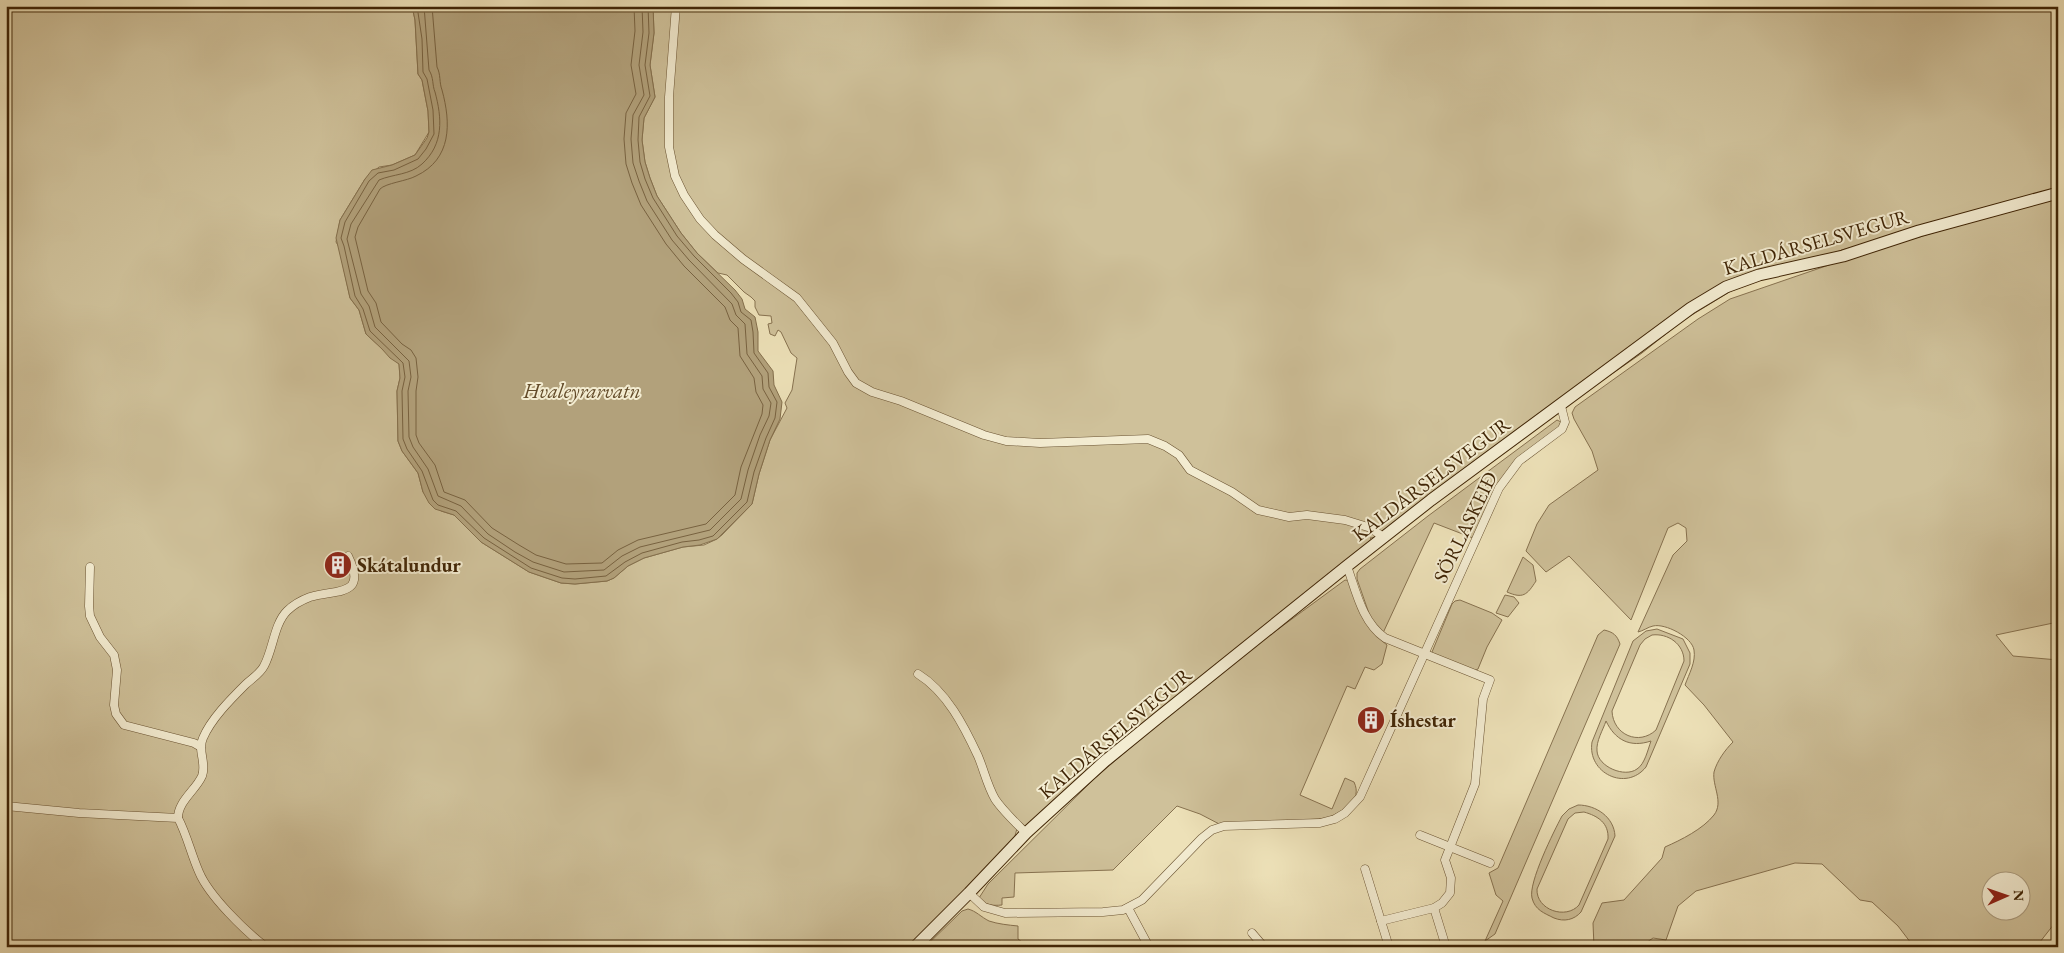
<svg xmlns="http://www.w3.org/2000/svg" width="2064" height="953" font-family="'EB Garamond',serif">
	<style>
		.green { fill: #cfc19a; stroke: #877250; fill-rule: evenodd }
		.water { fill: #b2a17b; stroke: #846f4c }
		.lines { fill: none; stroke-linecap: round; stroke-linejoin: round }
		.shore { stroke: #786240; stroke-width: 1 }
		.street-casing { stroke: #6a5332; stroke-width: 9 }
		.secondary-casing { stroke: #3f2405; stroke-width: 13 }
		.street { stroke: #f3ecd1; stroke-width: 8 }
		.secondary { stroke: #f3ecd1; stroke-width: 11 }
		.labels { text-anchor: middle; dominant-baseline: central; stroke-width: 4; stroke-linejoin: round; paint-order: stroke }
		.street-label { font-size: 20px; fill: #3f2405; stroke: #f3ecd1 }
		.poi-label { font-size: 20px; font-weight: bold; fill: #3f2405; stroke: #f3ecd1; text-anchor: start }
		.water-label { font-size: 21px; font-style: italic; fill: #624a28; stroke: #f3ecd1 }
	</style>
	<rect width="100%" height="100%" fill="#ede1b8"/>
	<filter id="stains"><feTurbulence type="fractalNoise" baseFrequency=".004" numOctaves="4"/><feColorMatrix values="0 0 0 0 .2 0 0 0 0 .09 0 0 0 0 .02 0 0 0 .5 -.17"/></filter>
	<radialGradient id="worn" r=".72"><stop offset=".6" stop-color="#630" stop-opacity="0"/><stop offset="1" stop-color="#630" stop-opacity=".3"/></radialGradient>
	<!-- green -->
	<g class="green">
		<path d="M6,6h406l3,14 3,54 4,6 6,31 1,21 -14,23 -23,10 -13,2 -14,12 -25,41 -4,22 3,5 11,51 9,12 7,24 33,30 1,14 -3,13 1,50 4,10 16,22 5,19 18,19 13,4 27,27 48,30 32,11 14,1 32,-3 7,-3 14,-12 16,-8 39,-11 21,-2 13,-6 5,-4 30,-31 7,-30 11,-34 17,-32 -2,-5 7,-13 5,-32 -6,-5 -10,-21 -3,-2 -3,6 -5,-2 -2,-10 4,-1 -1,-7 -12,-1 -4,-8v-6l-4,-4 -7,-5 -17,-17 -9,-2 -21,-20 -16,-20 -24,-37 -7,-18 -5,-16 -3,-22 2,-22 11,-21 -5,-32 4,-32 -1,-27h1405v183l-216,61 -111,41 -49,30 -40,32 -75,52 -178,131 -19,2 3,3 -346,287 -8,-7 -7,26 -97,100h-909z"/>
		<path d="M2058,196v426l-62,13 17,21 45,4v259l-22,28h-122l-16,-21 -26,-24 -12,-2 -38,-36 -27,-1 -99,28 -18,15 -12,34 -13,-2 -13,9h-46l-1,-24 9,-20 22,-3 38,-42 3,-11c16,-7 38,-18 49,-32 10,-13 -2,-29 0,-43 3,-11 11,-22 19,-30l-29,-37 -19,-20c4,-11 11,-23 9,-35 -2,-13 -29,-27 -41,-24 -5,1 -10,5 -15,6l35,-77 14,-14 -1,-13 -8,-5 -10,5 -37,92 -62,-64 -23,16 -20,-21 11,-27 12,-19 49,-35 -6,-19 -18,-32 -2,-6 3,-6 123,-88 32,-20 128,-44zM1992,880h30v30h-30z"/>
		<path d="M1557,420l6,3 -2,6 -45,37 -43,72 -39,-15 -51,110 -11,-11 -15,-43v-6l3,-4 68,-53z"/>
		<path d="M1523,557l10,8 3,16c-9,14 -13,18 -29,11z"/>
		<path d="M1345,580l6,1c9,27 13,46 36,64l-5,19 -8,6 -9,-3 -10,22 -8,-3 -47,109 32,14 13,-31 9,4c9,19 -11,28 -26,36l-103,9 -25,-13 -23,-8 -64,64 -98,3 -1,24 -12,1v7c-10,1 -17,0 -23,-7l9,-14 107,-106 63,-54 104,-83z"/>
		<path d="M1505,595l9,2 5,6 -11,14 -12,-4z"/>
		<path d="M1460,600l32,13 10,7 -15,27 -9,22 -6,3 -38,-16 -2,-4 20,-48 3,-3z"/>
		<path d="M1657,629l26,10 7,14v11l-44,103c-20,25 -59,6 -54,-25l41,-101 13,-10zM1652,635c16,-2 32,9 32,26l-28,69c-17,16 -43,5 -44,-19l28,-66 5,-6zM1606,721c9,19 24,27 45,20 -3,8 -6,23 -14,28 -12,9 -39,-2 -40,-18 -1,-10 6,-21 9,-30z"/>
		<path d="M1604,630c9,2 13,5 16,14l-125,290 -10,7 18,-40 -7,-6 -7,-22 9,-5 100,-233z"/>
		<path d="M1578,805c18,0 36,12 37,31l-34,76c-7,8 -17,10 -27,6 -10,-5 -19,-8 -22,-20 -4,-15 22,-67 30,-82l7,-7zM1584,812c14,4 25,11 24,27l-29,66c-13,15 -43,5 -42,-16l31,-70 7,-6z"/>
		<path d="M968,909c8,2 13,8 21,12 9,3 19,4 29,5v13l4,3 1,5h-98l37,-36z"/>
	</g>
	<!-- water -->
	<path class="water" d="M412,6h241l1,27 -4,32 5,32 -11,21 -2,22 3,22 5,16 7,18 24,37 16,20 38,37 7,9 3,10 10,8 3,15v19l15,20 1,14 8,17 -2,17 -10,21 -11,34 -7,30 -35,35 -17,6 -17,2 -39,11 -16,8 -14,12 -7,3 -32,3 -14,-1 -32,-11 -48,-30 -27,-27 -19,-6 -6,-6 -6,-11 -5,-19 -16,-22 -4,-10 -1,-50 3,-13 -1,-14 -9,-6 -8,-9 -16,-15 -7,-24 -9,-12 -14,-60 4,-18 25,-41 7,-9 20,-5 23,-10 12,-17 2,-6 -1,-21 -6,-31 -4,-6 -3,-54z"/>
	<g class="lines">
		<!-- shore -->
		<g class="shore">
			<path d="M417,6l5,33 1,33 4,7 6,31 1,24 -8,15 -8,10 -24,11 -16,3 -9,8 -24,41 -4,16 3,8 11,50 8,13 7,22 33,32 2,14 -3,14 1,48 4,10 15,22 11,29 5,5 18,6 28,27 47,30 31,10 13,1 31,-3 19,-14 17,-9 40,-11 17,-2 14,-4 34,-34 7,-30 12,-34 9,-20 2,-16 -8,-15 -1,-14 -14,-20 -1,-21 -2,-12 -10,-8 -3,-10 -7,-9 -37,-37 -17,-20 -24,-38 -8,-19 -5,-17 -2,-22 1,-23 11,-21 -5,-31 4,-32 -1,-27"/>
			<path d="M424,6l5,64c5,8 3,15 6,22 7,26 9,52 -13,72 -12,11 -29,10 -43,16l-28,44 -4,15 14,55 8,12 6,21 34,34 2,16 -3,14 1,46 4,10 15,22 10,27 23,10 27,28 27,18 18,10 31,10 40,-2 18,-14 18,-9 70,-17 31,-31 7,-29 12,-35 9,-19 2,-13 -8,-14 -1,-13 -15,-22 -2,-30 -9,-9 -4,-11 -43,-44 -17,-20 -25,-39 -8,-20 -6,-18 -2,-24 2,-24 11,-20 -5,-30 4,-33 -1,-26"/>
			<path d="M432,6l5,61c4,8 2,15 5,23 9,33 10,69 -26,86 -9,5 -30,7 -36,13l-22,38 -3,10 13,54 8,12 5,19 21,22 9,6 5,8 2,19 -2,14v44l3,8 16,22 9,27 21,8 27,28 27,17 17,10 30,9 36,-1 16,-13 20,-10 68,-16 29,-29 6,-28 21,-53 1,-9 -7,-13 -2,-14 -14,-22 -2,-28 -8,-8 -5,-13 -41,-41 -18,-22 -25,-39 -9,-22 -6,-19 -2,-25 2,-26 10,-19 -5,-29 4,-34 -1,-25"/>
		</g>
		<defs>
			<g id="street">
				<path d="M676,6l-7,91v50l6,29 9,19 16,24 15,16 28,24 54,39 36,45 15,29 8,11 16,9 29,9 83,34 22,6 34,2 108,-4 17,7 14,9 11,15 42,22 26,18 31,7 18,-2 38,5 26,8 13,10"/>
				<path d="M1347,566c9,25 15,56 38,72l105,42 -7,19 -8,85 -30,76 6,18 -1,15 -8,10 -8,5 -53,13"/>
				<path d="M90,567l-1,39 1,10 10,21 14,18 3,15 -3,35 2,9 8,11 70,18 7,4"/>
				<path d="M918,674c29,18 46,52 60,82 6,14 9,29 17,43 8,12 21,24 31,34"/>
				<path d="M6,806l73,7 99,5c9,17 13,36 21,54 10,24 46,59 67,75"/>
				<path d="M178,818c0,-17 18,-28 24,-42 5,-13 -5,-26 1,-38 8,-19 27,-38 42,-53 6,-6 15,-11 19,-19 9,-16 10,-42 23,-55 6,-6 15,-11 23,-14 27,-8 58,0 38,-41"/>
				<path d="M1420,835l70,28"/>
				<path d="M1365,869l24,78"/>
				<path d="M969,893l15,14 21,6 98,-1 20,-2 19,-10 60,-62 10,-8 12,-4 96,-3 15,-4 10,-6 15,-16 139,-309 20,-27 43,-32 3,-7 -4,-16"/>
				<path d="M1128,908l21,39"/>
				<path d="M1434,908l12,39"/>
				<path d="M1252,933l12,14"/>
			</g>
			<path id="secondary" d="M915,947l54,-54 57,-60 79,-72 54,-44 188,-151 84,-66 260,-192 35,-21 33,-12 84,-19 76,-25 139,-38"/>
		</defs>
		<!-- street casing -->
		<use href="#street" class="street-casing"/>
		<!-- secondary casing -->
		<use href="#secondary" class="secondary-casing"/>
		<!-- street -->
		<use href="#street" class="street"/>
		<!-- secondary -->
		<use href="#secondary" class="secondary"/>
	</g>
	<!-- icons -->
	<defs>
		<symbol id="building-disc" viewBox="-11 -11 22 22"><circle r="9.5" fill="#8f2418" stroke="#f3ecd1"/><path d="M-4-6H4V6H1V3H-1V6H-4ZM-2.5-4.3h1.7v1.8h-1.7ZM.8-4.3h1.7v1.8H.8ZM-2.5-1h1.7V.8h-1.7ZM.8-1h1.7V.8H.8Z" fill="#fff"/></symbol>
	</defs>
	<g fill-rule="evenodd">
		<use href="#building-disc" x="322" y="549" width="32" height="32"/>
		<use href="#building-disc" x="1355" y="704" width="32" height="32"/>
	</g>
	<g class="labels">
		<!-- street labels -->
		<g class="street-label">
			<text transform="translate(1816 242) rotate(-16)">KALDÁRSELSVEGUR</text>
			<text transform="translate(1431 479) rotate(-37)">KALDÁRSELSVEGUR</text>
			<text transform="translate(1465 527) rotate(-64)">SÖRLASKEIÐ</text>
			<text transform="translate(1115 733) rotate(-40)">KALDÁRSELSVEGUR</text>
		</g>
		<!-- poi labels -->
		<g class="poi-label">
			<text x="357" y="565">Skátalundur</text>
			<text x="1390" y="720">Íshestar</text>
		</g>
		<!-- water labels -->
		<g class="water-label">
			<text x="582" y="390">Hvaleyrarvatn</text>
		</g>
	</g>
	<!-- margin -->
	<rect width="2064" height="953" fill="none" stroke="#ede1b8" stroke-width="25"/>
	<rect x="8" y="8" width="2049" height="938" fill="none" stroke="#3f2405" stroke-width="2.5"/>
	<rect x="12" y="12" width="2039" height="928" fill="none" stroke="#3f2405"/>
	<!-- north arrow -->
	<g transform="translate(2006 896) rotate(88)"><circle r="24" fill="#f3ecd1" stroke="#ab9c7f"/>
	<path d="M0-4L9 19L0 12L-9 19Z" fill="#8f2418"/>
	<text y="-8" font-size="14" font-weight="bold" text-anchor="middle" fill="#3f2405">N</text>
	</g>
	<rect width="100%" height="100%" filter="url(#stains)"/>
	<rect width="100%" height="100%" fill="url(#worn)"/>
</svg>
